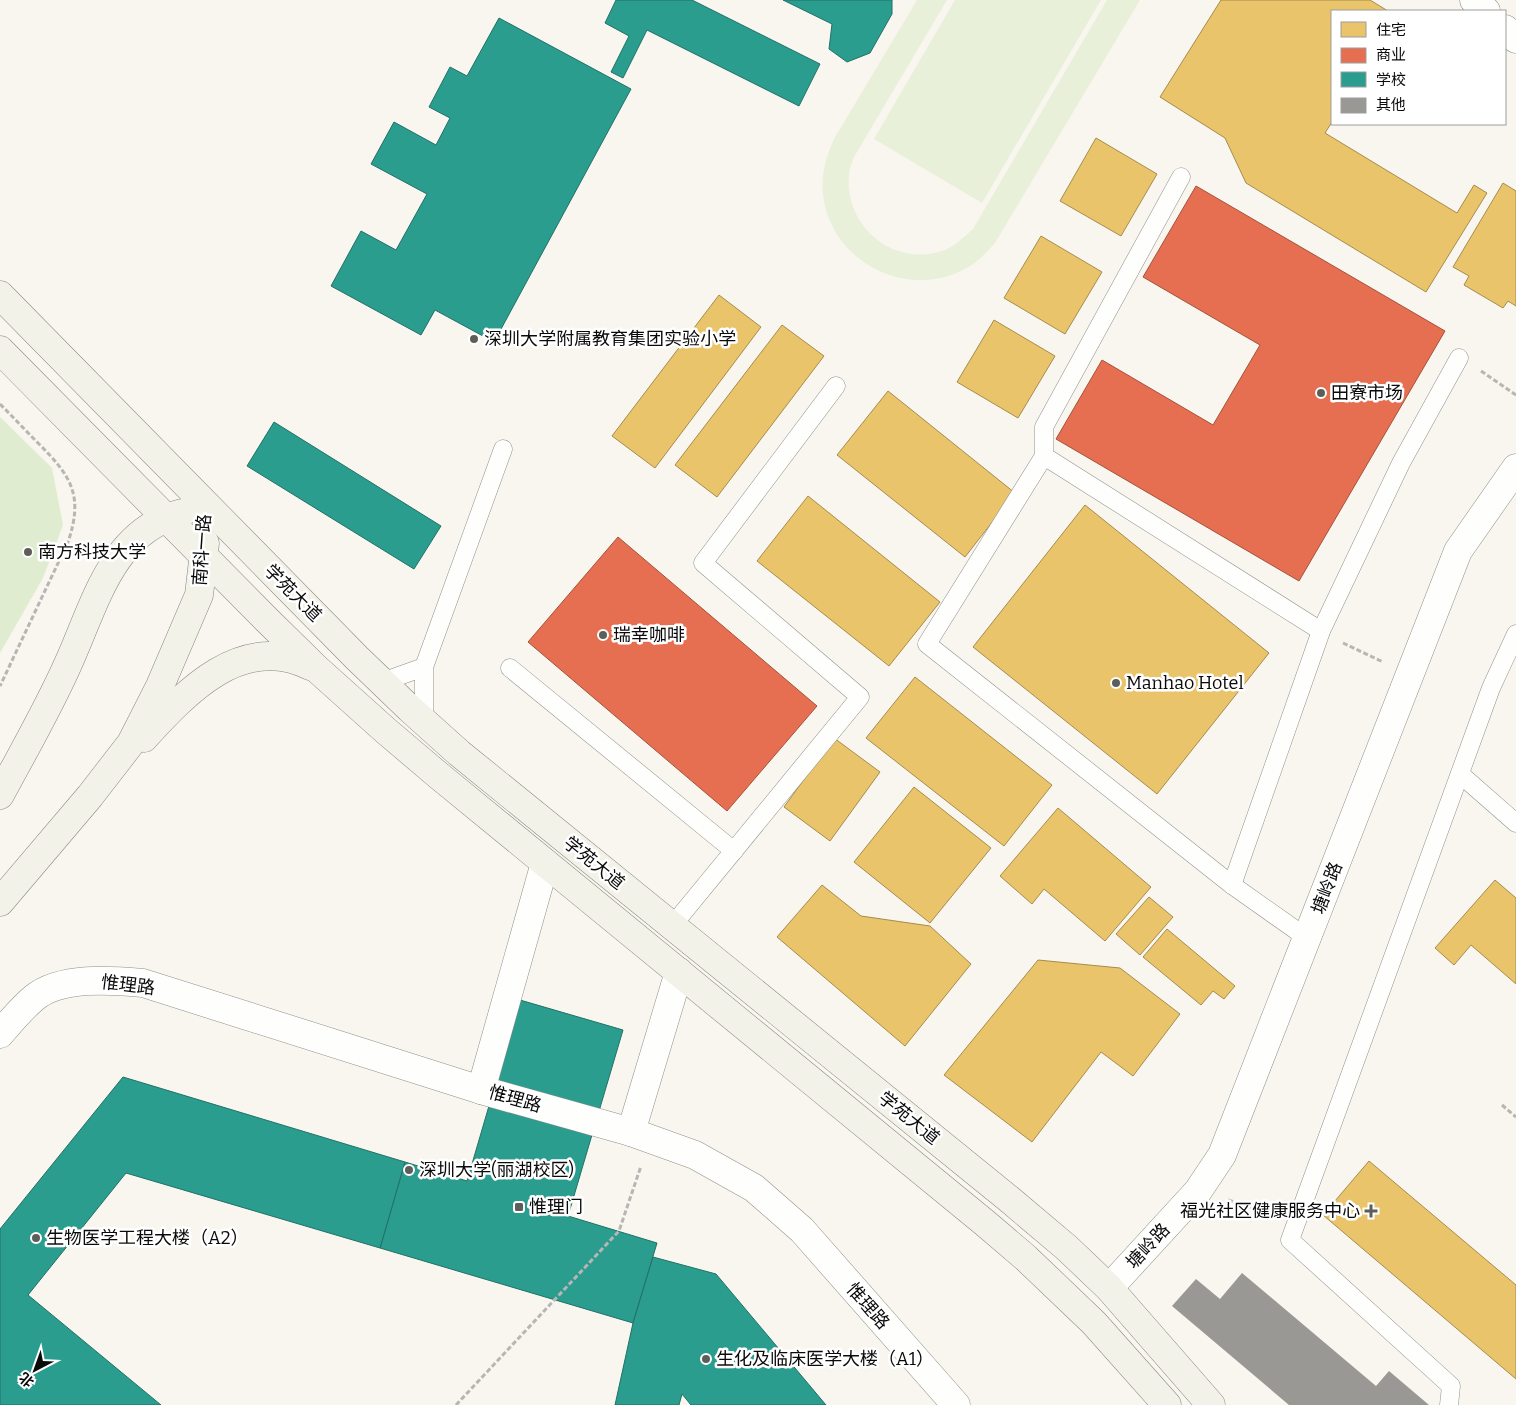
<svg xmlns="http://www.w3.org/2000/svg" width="1516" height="1405" font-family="Bitter,'Noto Sans SC',serif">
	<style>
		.green { fill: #e0ecd0 }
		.pitch { fill: #e9f0d9 }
		.homes { fill: #e9c46a; stroke: #a68c4d }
		.shops { fill: #e76f51; stroke: #a5513c }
		.schools { fill: #2a9d8f; stroke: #207167 }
		.building { fill: #9a9894 }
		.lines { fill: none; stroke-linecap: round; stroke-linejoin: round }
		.lane-casing { stroke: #91908d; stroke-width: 19 }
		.street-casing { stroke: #91908d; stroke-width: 29 }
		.secondary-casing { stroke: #888783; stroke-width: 29 }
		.path { stroke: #b7b6b5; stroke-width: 3; stroke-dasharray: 5 2.5; stroke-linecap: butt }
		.lane { stroke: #fefefc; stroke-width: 18 }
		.street { stroke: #fefefc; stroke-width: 28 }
		.secondary { stroke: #f2f2e8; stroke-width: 28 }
		.poi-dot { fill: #5d5d5a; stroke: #fff; stroke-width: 2 }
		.labels { text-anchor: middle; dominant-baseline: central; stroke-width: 5; stroke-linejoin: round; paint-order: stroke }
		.poi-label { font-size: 18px; fill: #0a0a0a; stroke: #fff; text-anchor: start }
		.street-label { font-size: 18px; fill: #0a0a0a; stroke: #fff }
	</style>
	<rect width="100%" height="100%" fill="#f8f6ee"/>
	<!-- green -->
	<path class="green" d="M0,417l52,51 11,57 -20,53 -43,75z"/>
	<!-- pitch -->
	<g class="pitch">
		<path d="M917,0h30l-93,157c-2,6 -5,12 -5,18 -5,51 44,92 93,76 12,-4 22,-14 31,-22l134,-229h33l-145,243c-10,11 -19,21 -32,27 -59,30 -133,-10 -140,-76 -2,-20 3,-37 11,-55z"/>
		<path d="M955,0h146l-119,203 -108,-64z"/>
	</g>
	<!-- homes -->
	<g class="homes">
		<path d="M1221,0h149l18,11h-56v111l-7,11 132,80 17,-28 13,8 -61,99 -180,-109 -21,-45 -65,-41z"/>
		<path d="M1096,138l61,36 -36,62 -61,-35z"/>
		<path d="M1503,183l13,8v115l-8,-5 -5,7 -39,-23 5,-9 -16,-9z"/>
		<path d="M1041,236l61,36 -37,62 -61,-36z"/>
		<path d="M719,295l42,32 -106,141 -43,-32z"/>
		<path d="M994,320l61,36 -37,62 -61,-36z"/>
		<path d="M782,325l42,31 -107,141 -42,-32z"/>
		<path d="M888,391l127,102 -50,64 -128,-102z"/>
		<path d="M808,496l132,106 -51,64 -132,-105z"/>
		<path d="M1085,505l184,148 -112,141 -184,-147z"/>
		<path d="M915,677l137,108 -48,61 -138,-108z"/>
		<path d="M834,738l46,34 -50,69 -46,-34z"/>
		<path d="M914,787l77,61 -61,75 -76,-61z"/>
		<path d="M1058,808l93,79 -46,54 -61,-52 -12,15 -32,-28z"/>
		<path d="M1495,880l21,18v86l-45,-39 -17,20 -19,-17z"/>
		<path d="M822,885l39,31 69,10 41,38 -66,82 -128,-109z"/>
		<path d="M1149,897l24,20 -33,38 -24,-21z"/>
		<path d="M1167,929l68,57 -11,13 -11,-8 -12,14 -58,-48z"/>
		<path d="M1038,960l82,8 60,46 -47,62 -32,-24 -69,90 -88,-67z"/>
		<path d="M1369,1161l147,124v94l-193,-164z"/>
	</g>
	<!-- shops -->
	<g class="shops">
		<path d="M1196,186l249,145 -146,250 -243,-142 46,-79 111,65 47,-80 -117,-68z"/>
		<path d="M618,537l199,169 -90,105 -199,-169z"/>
	</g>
	<!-- schools -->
	<g class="schools">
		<path d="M616,0h76l128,64 -21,42 -152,-76 -24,48 -12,-6 18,-36 -24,-13z"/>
		<path d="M783,0h109v14l-22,39 -23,9 -18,-13 3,-25z"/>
		<path d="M499,18l132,71 -137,253 -59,-32 -14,25 -90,-49 30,-55 35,19 31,-56 -56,-30 23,-42 42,23 14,-27 -21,-11 21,-40 17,9z"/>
		<path d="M274,422l167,104 -27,43 -167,-103z"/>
		<path d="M520,1000l103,30 -55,186 89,27 -24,80 -253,-75 25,-86 62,19z"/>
		<path d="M123,1077l282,85 -25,86 -254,-75 -98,122 133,110h-161v-176z"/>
		<path d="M653,1257l63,17 110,131h-135l-9,-11 -3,11h-64l18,-82z"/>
	</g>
	<!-- building -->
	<path class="building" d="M1242,1273l134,113 13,-15 40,34h-140l-117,-99 24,-27 24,20z"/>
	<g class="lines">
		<defs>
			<g id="lane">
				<path d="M1181,177l-137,250v29l-117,188 305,241 75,53"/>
				<path d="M1044,456l277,175"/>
				<path d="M510,668l224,183"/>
				<path d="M382,682l42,-15"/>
				<path d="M424,722v-55l79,-218"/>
				<path d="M1460,774l56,49"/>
				<path d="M1232,885l89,-254 80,-168 58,-105"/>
				<path d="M672,926l188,-229 -157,-134 133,-177"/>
				<path d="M1449,1405l2,-19 -161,-146 201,-552 25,-54"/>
			</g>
			<g id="street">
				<path d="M1474,0l12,11"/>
				<path d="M1505,29l11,10"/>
				<path d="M0,1034c11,-13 22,-26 34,-36 26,-22 77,-18 109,-15l338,107 150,42 64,23 59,33 48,42 154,175"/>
				<path d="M481,1090l64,-227"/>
				<path d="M631,1132l48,-160"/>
				<path d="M1109,1288l89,-97 24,-36 236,-604 58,-83"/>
			</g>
			<g id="secondary">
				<path d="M0,295l357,363 53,51 49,44 550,446 58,49 42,40 102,117"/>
				<path d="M0,350l267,270 50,49 68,61 53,45 547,448 41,35 68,65 73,82"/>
				<path d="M144,738c42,-46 98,-106 166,-72"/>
				<path d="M0,795c23,-43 48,-86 68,-131 27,-59 43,-133 114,-151"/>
				<path d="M0,902l90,-106 41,-53 29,-57 39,-91 6,-52"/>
			</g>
		</defs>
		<!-- lane casing -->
		<use href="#lane" class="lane-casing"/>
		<!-- street casing -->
		<use href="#street" class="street-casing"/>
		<!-- secondary casing -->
		<use href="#secondary" class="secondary-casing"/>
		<!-- path -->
		<g class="path">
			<path d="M1481,371l35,24"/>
			<path d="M0,404c13,13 25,26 38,39 33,33 46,52 30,99l-68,144"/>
			<path d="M1343,643l40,19"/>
			<path d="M1502,1105l14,12"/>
			<path d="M1228,1200l44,14"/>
			<path d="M456,1405l163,-174 22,-65"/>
		</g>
		<!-- lane -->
		<use href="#lane" class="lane"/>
		<!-- street -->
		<use href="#street" class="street"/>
		<!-- secondary -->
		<use href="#secondary" class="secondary"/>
	</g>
	<!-- markers -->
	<g class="poi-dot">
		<circle cx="474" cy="339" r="5"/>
		<circle cx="1321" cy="393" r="5"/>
		<circle cx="28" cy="552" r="5"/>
		<circle cx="603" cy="635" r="5"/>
		<circle cx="1116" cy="683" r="5"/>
		<circle cx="409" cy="1170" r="5"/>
		<rect x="514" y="1202" width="10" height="10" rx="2.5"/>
		<path d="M1368.5 1203.5h5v5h5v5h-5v5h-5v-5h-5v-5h5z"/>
		<circle cx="36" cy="1238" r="5"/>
		<circle cx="706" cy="1359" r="5"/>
	</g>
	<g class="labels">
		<!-- poi labels -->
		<g class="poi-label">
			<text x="484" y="339">深圳大学附属教育集团实验小学</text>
			<text x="1331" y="393">田寮市场</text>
			<text x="38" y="552">南方科技大学</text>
			<text x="613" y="635">瑞幸咖啡</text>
			<text x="1126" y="683">Manhao Hotel</text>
			<text x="419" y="1170">深圳大学(丽湖校区)</text>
			<text x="529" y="1207">惟理门</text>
			<text x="1360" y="1211" text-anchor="end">福光社区健康服务中心</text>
			<text x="46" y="1238">生物医学工程大楼（A2）</text>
			<text x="716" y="1359">生化及临床医学大楼（A1）</text>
		</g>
		<!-- street labels -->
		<g class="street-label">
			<text transform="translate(202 550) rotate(-86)">南科一路</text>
			<text transform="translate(293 593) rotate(45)">学苑大道</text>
			<text transform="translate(594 863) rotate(39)">学苑大道</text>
			<text transform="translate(1327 888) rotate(-69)">塘岭路</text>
			<text transform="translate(128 985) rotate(7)">惟理路</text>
			<text transform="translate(515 1099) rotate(16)">惟理路</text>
			<text transform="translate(909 1118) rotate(39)">学苑大道</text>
			<text transform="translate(1148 1246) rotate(-47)">塘岭路</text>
			<text transform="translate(868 1306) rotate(49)">惟理路</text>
		</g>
	</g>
	<!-- legend -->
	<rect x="1331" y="10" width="175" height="115" fill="#ffffff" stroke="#9d9d9d"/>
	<rect x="1341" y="22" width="25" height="15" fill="#e9c46a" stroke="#9d9d9d"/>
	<text x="1376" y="35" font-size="15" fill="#0a0a0a">住宅</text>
	<rect x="1341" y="48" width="25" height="15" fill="#e76f51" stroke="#9d9d9d"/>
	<text x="1376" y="60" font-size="15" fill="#0a0a0a">商业</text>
	<rect x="1341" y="72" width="25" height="15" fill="#2a9d8f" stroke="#9d9d9d"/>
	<text x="1376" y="85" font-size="15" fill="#0a0a0a">学校</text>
	<rect x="1341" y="98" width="25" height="15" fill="#9a9894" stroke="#9d9d9d"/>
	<text x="1376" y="110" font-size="15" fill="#0a0a0a">其他</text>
	<!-- north arrow -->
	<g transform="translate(35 1370) rotate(221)" stroke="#ffffff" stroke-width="4" paint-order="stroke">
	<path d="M0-4L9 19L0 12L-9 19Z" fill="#0a0a0a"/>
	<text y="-8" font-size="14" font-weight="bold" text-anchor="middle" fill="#0a0a0a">北</text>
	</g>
</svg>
